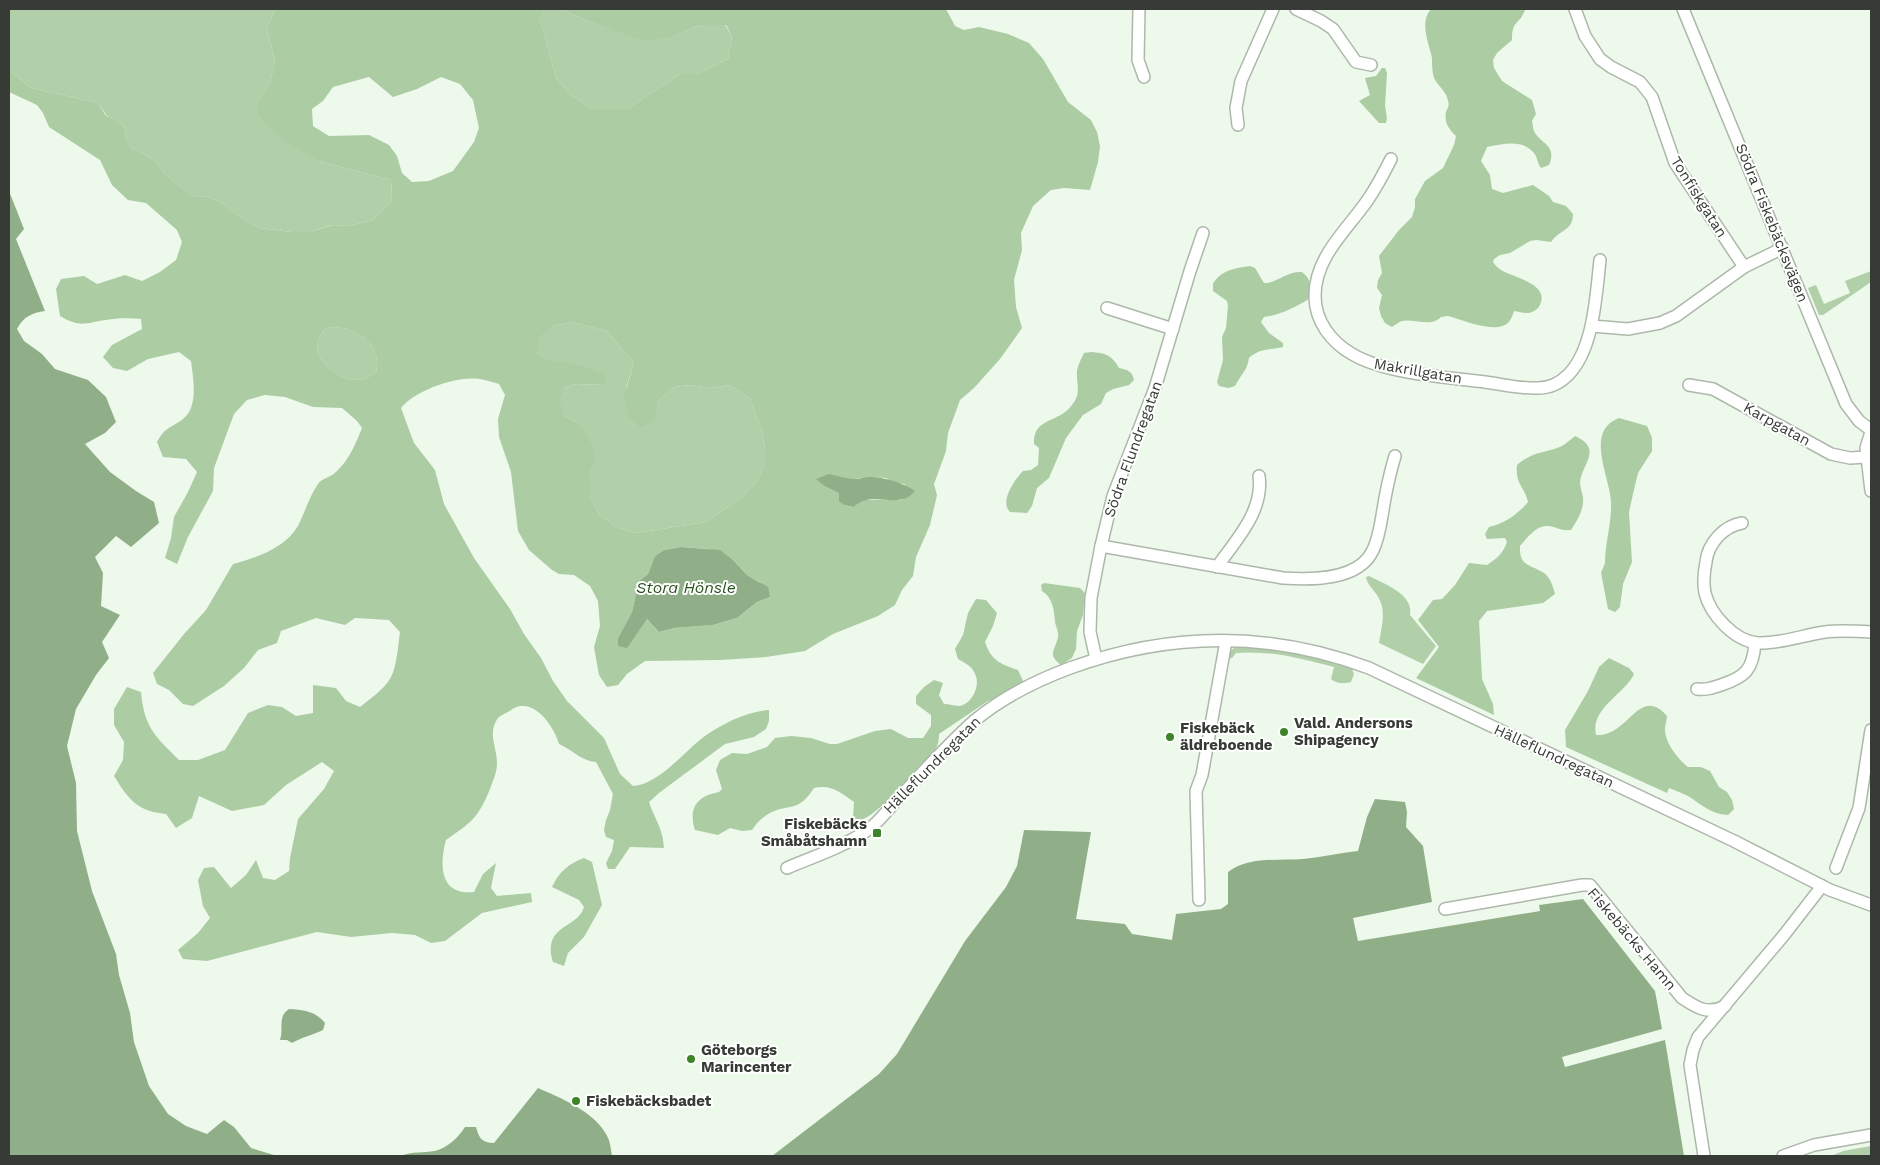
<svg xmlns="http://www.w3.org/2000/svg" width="1880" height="1165" font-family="'Work Sans',sans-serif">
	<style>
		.green { fill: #b1cfa9 }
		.forest { fill: #accca4; fill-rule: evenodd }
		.water { fill: #90af89 }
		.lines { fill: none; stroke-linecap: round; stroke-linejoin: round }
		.minor-casing { stroke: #adb8ab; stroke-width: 14 }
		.minor { stroke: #fff; stroke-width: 11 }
		.poi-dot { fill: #3d8328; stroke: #fff; stroke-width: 2 }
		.labels { text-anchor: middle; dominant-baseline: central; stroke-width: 4; stroke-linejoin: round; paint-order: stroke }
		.street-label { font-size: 15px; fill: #363b35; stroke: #fff }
		.poi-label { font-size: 15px; font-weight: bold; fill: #363b35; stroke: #fff; text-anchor: start }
		.water-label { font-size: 16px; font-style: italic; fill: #28511c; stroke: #fff }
	</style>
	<rect width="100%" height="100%" fill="#edf9eb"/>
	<!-- green -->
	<g class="green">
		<path d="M9,9h266l-8,20 8,32 -5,22 -12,18 61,60 72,19 1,21 -19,19 -24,6 -17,-1 -22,7h-18l-33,-4 -19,-11 -16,-13 -16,-7 -15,-1 -26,-20 -11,-14 -17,-11 -8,-3 -5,-11 -2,-11 -11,-8 -6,-2 -9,-13 -67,-15 -22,-18z"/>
		<path d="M547,9h15l23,11 27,9 62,7 26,-11h25l7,11 -4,23 -31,15h-17l-53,35h-35l-21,-14 -15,-17 -14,-52 -5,-7 7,-9z"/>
		<path d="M1871,271v11l-48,33h-4l-11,-27 8,-3 8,19 26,-11 -5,-12z"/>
		<path d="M571,322l36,9 27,32 -8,25 31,14 17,-15 15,-2 22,3 19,-3 20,13 11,30 4,21v14l-7,17 -15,16 -37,26 -70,11 -20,-6 -17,-13 -9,-17v-24l6,-11 -15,-38 -16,-8 -7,-16 7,-13 11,-3 27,1 -33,-22 -22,-2 -11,-8v-15l17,-12z"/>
		<path d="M326,328c7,0 17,-1 24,2 19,7 31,22 26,42 -6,4 -11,8 -18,8 -19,0 -45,-18 -40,-39 1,-5 5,-9 8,-13z"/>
		<path d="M1369,576c15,8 45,18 41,39l26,31 -13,18 -44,-21c3,-18 8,-33 -2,-48 -4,-6 -10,-11 -11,-18z"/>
		<path d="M1237,646l43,3 66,16 6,4 2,5 -3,8c-7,2 -14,2 -20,-3l3,-12c-31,-8 -65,-17 -98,-14l-4,5 -4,1c0,-7 3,-9 9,-13z"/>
		<path d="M1871,1146v10h-40l12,-5z"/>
	</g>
	<!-- forest -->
	<g class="forest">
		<path d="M275,9h272l-3,1 -6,9 4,7 14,52 15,17 21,14h35l53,-35h17l31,-15 4,-23 -6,-11h-26l-26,11 -29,5 -60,-21 -23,-11h384l9,17 9,4 15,-3 29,7 21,9 14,16 25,43 23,18 6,12 3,14 -2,16 -8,28 -26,-2 -13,2 -18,16 -12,27 1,17 -8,30 2,27 6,21 -22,31 -26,29 -14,12 -12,33 -2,18 -12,33 3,11 -7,30 -14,32 -3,19 -11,14 -7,15 -17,11 -45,18 -28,17 -39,6 -46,3 -75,1 -18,13 -9,11 -11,2 -8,-12 -5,-28 6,-21 -2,-25 -8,-15 -16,-11 -15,-1 -7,-4 -23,-20 -11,-19 -7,-59 -12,-35 -1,-18 7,-24 -6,-11c-6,-2 -13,-4 -19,-5 -24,-3 -64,11 -79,29l13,35 21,27 9,34 30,54 36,51 14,25 17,24 12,23 14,20 37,37 16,36 13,12c27,-2 51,-35 72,-50 19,-13 41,-24 64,-26v11l-3,8 -12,8 -29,7 -66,49 -10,9c6,18 14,26 15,46l-34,-1 -15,22h-7l-2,-6 6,-12 2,-11 -8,-3 -2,-7 2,-10 4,-10 3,-16 -17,-32c-15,-1 -23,-12 -37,-18 -4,-15 -20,-40 -38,-38 -3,0 -7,2 -10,4 -4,3 -10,5 -13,8 -11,15 -1,29 -1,45 0,10 -4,17 -7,26 -12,29 -18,33 -44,51 -7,25 -6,56 28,52l9,-18 13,-11 -5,25 6,8 34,-3 1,9 -50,11 -37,28 -14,2 -16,-8 -23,-2 -41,4 -34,-5 -110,29 -24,-2 -5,-9 20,-17 12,-15 -7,-12 -5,-26 6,-12 10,-1 17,21 15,-13 10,-15 7,18 12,2 14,-9 1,-13 8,-39 26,-30 10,-18 -12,-9 -36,23 -22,20 -32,6 -33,-15 -7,22 -16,10 -10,-14c-29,-3 -37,-14 -52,-38l9,-16 1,-18 -10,-17v-16l13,-22 14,5c3,35 14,44 38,68h19l27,-10 23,-37 20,-8 14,2 14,9 17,-3v-28l23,3 10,13 14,6c10,-8 23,-17 30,-28 7,-11 8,-34 10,-47l-11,-12 -34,-2 -10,7 -29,-7 -35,13 -4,12 -19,7 -14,18 -20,18 -31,20 -10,-2 -14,-14 -12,-6 -4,-11 31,-39 22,-24 27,-46c24,-7 51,-15 65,-38 7,-14 11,-29 20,-42 4,-6 14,-7 19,-13 12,-11 19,-28 25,-43l-5,-7 -15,-13 -29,-1 -28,-10 -20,-2 -18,5 -13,14 -20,54 -1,23 -25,46 -11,27 -12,-6 6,-20 3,-21 14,-25 9,-20 -11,-13 -23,-2 -6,-15c9,-16 13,-13 26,-23 16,-12 10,-42 8,-58l-12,-9 -31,7 -21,12 -14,-3 -10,-11 9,-12 30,-16 -1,-10c-11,-1 -24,-1 -35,1 -22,3 -25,8 -46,-4l-4,-27 5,-10 23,-3 13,8 28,-9 17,6 18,-9 16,-12 6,-18 -5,-12 -31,-27 -18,-3 -16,-15 -12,-25 -51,-33 -6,-14 -6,-8 -28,-13v-22l22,18 67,15 8,13 7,2 11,8 2,11 5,11 8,3 17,11 11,14 26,20 15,1 16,7 16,13 19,11 33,4h18l23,-7 16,1 24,-6 19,-19 -1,-21 -72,-19 -35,-20 -26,-26v-14l12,-18 5,-22 -8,-32zM369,77l24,20 24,-8 24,-12 19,7 13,16 6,28 -5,14 -21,29 -24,10 -17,1 -10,-9 -5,-17 -8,-11 -20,-10 -40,1 -16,-10 -1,-17 11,-8 10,-14zM571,322l36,9 27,32 -10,33 5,21 11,10 15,-6 2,-19 17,-15 15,-2 22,3 19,-3 20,13 11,30 4,21v14l-7,17 -15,16 -37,26 -70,11 -20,-6 -17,-13 -9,-17v-24l6,-11 -4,-17 -11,-21 -16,-8 -6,-16 6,-13 11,-3 27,1 3,-9c-11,-6 -22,-10 -35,-13 -17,-4 -18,2 -34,-10l1,-15 16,-12zM326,328c7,0 17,-1 24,2 19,7 31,22 26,42 -6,4 -11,8 -18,8 -19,0 -45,-18 -40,-39 1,-5 5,-9 8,-13zM825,477l30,2 13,-2 18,1 9,5 10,1 -3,16h-38l-12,7 -8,-2 -4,-4 -1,-8 -15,-7 -7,-7zM681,547l28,2 24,11 14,15 13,7 10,15 -13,5 -20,16 -24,7 -39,3 -15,4 -12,-13 -29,19 14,-26 7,-31 9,-7 7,-18 9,-6z"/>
		<path d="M1431,9l94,1c-6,16 -13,9 -13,30l-15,13 -4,7 1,8 8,13 30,19 4,14 -4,7c1,4 1,9 3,12 8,12 22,13 14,32l-8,3c-4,-5 -3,-10 -7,-15 -11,-14 -31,-9 -47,-6l-6,14 9,14 2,14 11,4 30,-8 16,11 4,6 13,4 7,8c0,17 -13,15 -22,28l-15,-2 -6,1 -20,12 -10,2 -6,4 -1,3c2,3 5,6 8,8 11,7 46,13 40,32 -1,4 -3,7 -7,9 -6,4 -13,1 -20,0 -1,4 -3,8 -5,11 -13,13 -45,-2 -61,-6l-7,1c-11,11 -26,1 -39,4 -3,1 -7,4 -10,6l-7,-4 -4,-7 -2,-8 3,-13 -5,-7 1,-8 4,-7 -3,-17 20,-26 13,-13 3,-10v-8l10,-18 18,-13 11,-23 2,-9c-7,-7 -12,-13 -10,-24 1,-4 4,-6 2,-11 -1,-9 -10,-15 -14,-23 -2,-6 -2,-14 -2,-20 -3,-15 -13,-35 -1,-49z"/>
		<path d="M1382,68h3l2,5 -2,33 2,12 -1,5h-7l-20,-22 11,-6 -5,-17 11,-2z"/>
		<path d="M1250,266l5,2 9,15c12,1 22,-12 38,-11 11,9 8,14 7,27 -14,8 -28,16 -45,18l-3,5 8,11 14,10v4c-13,3 -23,1 -34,11 -2,13 -8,16 -14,28l-7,2 -9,-2 -2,-4 6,-22 -1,-23 4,-9 2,-22 -1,-5 -14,-10v-7c8,-14 22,-16 37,-18z"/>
		<path d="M1091,352c14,1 21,3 28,16 9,2 13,3 15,12l-5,5 -16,4 -7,4 -5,11 -18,11 -17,23 -17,40 -12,10 -5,18 -5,7 -17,-1c-11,-10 5,-33 13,-41l8,-1 7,-5 1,-17 -5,-4c-1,-27 24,-20 38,-39 10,-13 4,-20 5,-34 1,-6 4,-12 7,-18z"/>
		<path d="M1619,418l28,8 5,12v13l-14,22 -5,21 -4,18 3,50 -9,22 -3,23 -5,5 -7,-3 -7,-36 4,-10c0,-20 7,-41 6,-61 -1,-25 -27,-71 8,-84z"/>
		<path d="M1575,436c29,13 6,29 5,46 0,5 2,10 3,15 1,13 -5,22 -12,33 -12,1 -13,-3 -22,-4 -13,-1 -21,11 -29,20 -1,21 10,18 24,27 7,5 9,14 11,21l-12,9 -56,8 -8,10 3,58 11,25 1,11 -78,-37 23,-31 -21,-27 15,-20 9,-1 13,-14 14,-22 18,2c9,-6 16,-11 20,-23l-2,-4 -18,1 -2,-5 4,-7c15,-3 29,-13 39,-25 -4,-17 -13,-17 -11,-37 18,-15 27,-11 45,-19 5,-3 9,-7 13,-10z"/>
		<path d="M1044,583l36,5 5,5 -2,22 -6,16 -1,18 -4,9 -11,7c-14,-11 -6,-14 -3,-28 1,-5 -2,-10 -3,-15 -1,-12 -2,-24 -13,-31l-1,-6z"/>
		<path d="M976,599l10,1 11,13 -4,13 -8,16c6,18 15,22 33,28l5,11 -14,13 -21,7 -49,33c0,7 -1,12 -5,18 -10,16 -60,66 -77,70l-4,-4 1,-16c-14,-10 -23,-18 -40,-14 -16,25 -24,15 -44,25 -8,4 -13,10 -18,17l-10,1 -12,-3 -12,7 -23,-5c-7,-22 2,-34 24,-38l3,-3 -6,-19 4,-10 12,-7 15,1 20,-7 8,-9 16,-2 20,2 19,6h7l38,-13 16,-2 17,9h15l8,-12v-11l-15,-11v-8l8,-9 10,-7 9,3 -4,12 5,9c5,0 11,2 16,2 12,-2 21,-21 15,-32 -3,-8 -10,-11 -17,-15l-3,-10 8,-14 5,-22z"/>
		<path d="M1609,658l20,10 5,6c-9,20 -44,34 -38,61 32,3 43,-51 71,-19 0,5 -2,8 -2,12 -1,14 13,31 23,39h13l9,4 9,16 8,5 5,8 2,9 -6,6c-17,-1 -26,-10 -40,-19 -6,-3 -12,-5 -19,-8l-2,5 -101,-46 -1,-17 23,-39 11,-24z"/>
		<path d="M584,858l8,4 10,43 -18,32 -16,16 -4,13 -11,-4c-11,-38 25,-33 31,-55l-5,-7 -27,-13c7,-15 16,-23 32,-29z"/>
	</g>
	<!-- water -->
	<g class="water">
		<path d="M9,191l15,38 -8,10 29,72c-13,2 -21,5 -28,18l7,12 18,13 13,15 33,11 18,17 10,25 -11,11 -20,11 25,28 26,19 18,11 5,21 -28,24 -15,-11 -21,21 8,16 -2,33 19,9 -18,27 7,16 -13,17 -20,34 -9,37 9,37 1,48 15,60 24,63 3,21 11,38 4,29 15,44 19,28 18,12 21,8 17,-14 10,7 17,21 26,8h-268z"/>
		<path d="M829,474c9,2 19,5 27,5 4,0 8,-2 12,-2 14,-1 36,6 47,14 -14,17 -34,4 -52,10 -4,2 -7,4 -10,6l-9,-2 -5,-4v-8l-15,-7 -8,-7z"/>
		<path d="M681,547l39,3 13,10 14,15 21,12 2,10 -13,5 -20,16 -24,7 -39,3 -15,4 -12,-13 -20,29 -9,-2v-8l14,-26 7,-31 9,-7 7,-18 9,-6z"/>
		<path d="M1375,799l30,3 2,10 -1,15 17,19 9,56 -79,16 5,23 182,-30 -1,-6 44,-6 72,92 7,38 -100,28 3,10 100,-27 19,116h-912l107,-82 18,-20 68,-113 41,-54 11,-21 7,-36 67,2 -15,87 49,5 7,10 40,6 4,-26 45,-5 7,-5v-32c21,-16 50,-11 75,-13 19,-2 37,-6 55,-8l9,-34z"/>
		<path d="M289,1009c15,1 26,2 36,14l-2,7c-10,5 -21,7 -31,13l-5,-3h-7c4,-12 -3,-23 9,-31z"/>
		<path d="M538,1088c23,10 55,23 68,46 4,6 5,15 6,22h-212c13,-5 23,-3 35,-5 12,-3 24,-14 30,-24h11c3,11 6,16 18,16z"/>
	</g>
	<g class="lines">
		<defs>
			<g id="minor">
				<path d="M1139,9l-1,51 6,17"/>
				<path d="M1296,9l25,12 12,8 23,33 15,3"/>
				<path d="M1575,9l10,27 15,23 11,8 29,15 12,15 23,66 69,104"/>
				<path d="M1683,9l163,395 13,17 12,9"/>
				<path d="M1238,125l-2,-17 5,-27 32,-72"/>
				<path d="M1391,159c-7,14 -15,29 -24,42 -21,30 -52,56 -52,95 0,25 16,46 37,58 34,20 93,23 133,28 17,2 35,7 53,6 11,0 22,-5 30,-13 26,-26 28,-80 32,-115"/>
				<path d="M1107,308l66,21"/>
				<path d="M1592,326l36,3 32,-6 16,-7 68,-49 39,-19"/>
				<path d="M1689,385l24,4 118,65 19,4 16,-1"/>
				<path d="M1871,432l-5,16 5,43"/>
				<path d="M1742,523c-18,3 -34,20 -36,39 -2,10 -3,21 -1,31 5,21 29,48 53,50 23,1 45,-8 67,-11 16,-2 31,-1 46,0"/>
				<path d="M1101,546l182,32c28,2 76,3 90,-28 5,-10 7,-22 9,-34 3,-20 7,-40 13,-60"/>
				<path d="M1217,567c19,-27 47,-56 42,-91"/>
				<path d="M1096,659l-6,-27 1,-34 10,-52 12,-50 42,-108 35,-117 13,-38"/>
				<path d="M1697,689c9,1 15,-1 24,-4 24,-8 32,-15 34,-42"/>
				<path d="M787,868c28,-12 57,-21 82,-39 11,-8 19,-20 29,-30 24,-26 49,-54 76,-78 29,-24 61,-40 96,-53 99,-36 200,-37 299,0l365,173 96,49 41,15"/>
				<path d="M1836,868l23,-60 12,-78"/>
				<path d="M1199,900l-3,-109 6,-16 24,-134"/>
				<path d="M1445,909l137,-24h8l92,113c15,10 26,17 43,8"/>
				<path d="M1704,1156l-14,-91 3,-15 5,-13 86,-102 38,-49"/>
				<path d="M1783,1156l31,-11 57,-10"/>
			</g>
		</defs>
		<!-- minor casing -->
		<use href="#minor" class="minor-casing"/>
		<!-- minor -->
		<use href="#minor" class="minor"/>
	</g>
	<!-- markers -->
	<g class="poi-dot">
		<circle cx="1284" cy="732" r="5"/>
		<circle cx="1170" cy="737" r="5"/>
		<rect x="872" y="828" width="10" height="10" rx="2.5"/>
		<circle cx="691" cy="1059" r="5"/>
		<circle cx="576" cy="1101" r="5"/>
	</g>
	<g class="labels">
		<!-- street labels -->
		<g class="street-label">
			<text transform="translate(1699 197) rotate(58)">Tonfiskgatan</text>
			<text transform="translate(1772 223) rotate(68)">Södra Fiskebäcksvägen</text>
			<text transform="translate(1418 371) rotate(10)">Makrillgatan</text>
			<text transform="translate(1777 424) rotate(29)">Karpgatan</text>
			<text transform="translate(1133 449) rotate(-70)">Södra Flundregatan</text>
			<text transform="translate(1554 756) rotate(25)">Hälleflundregatan</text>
			<text transform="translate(932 765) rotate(-45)">Hälleflundregatan</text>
			<text transform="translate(1632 939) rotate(50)">Fiskebäcks Hamn</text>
		</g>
		<!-- poi labels -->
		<g class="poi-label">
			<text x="1294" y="723">Vald. Andersons<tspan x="1294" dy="17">Shipagency</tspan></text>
			<text x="1180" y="728">Fiskebäck<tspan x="1180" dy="17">äldreboende</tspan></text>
			<text x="867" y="824" text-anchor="end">Fiskebäcks<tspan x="867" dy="17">Småbåtshamn</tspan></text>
			<text x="701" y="1050">Göteborgs<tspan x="701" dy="17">Marincenter</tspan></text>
			<text x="586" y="1101">Fiskebäcksbadet</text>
		</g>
		<!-- water labels -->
		<g class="water-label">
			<text x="686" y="587">Stora Hönsle</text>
		</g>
	</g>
	<!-- border -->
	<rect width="1880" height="1165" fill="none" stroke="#363b35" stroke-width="20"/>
</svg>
